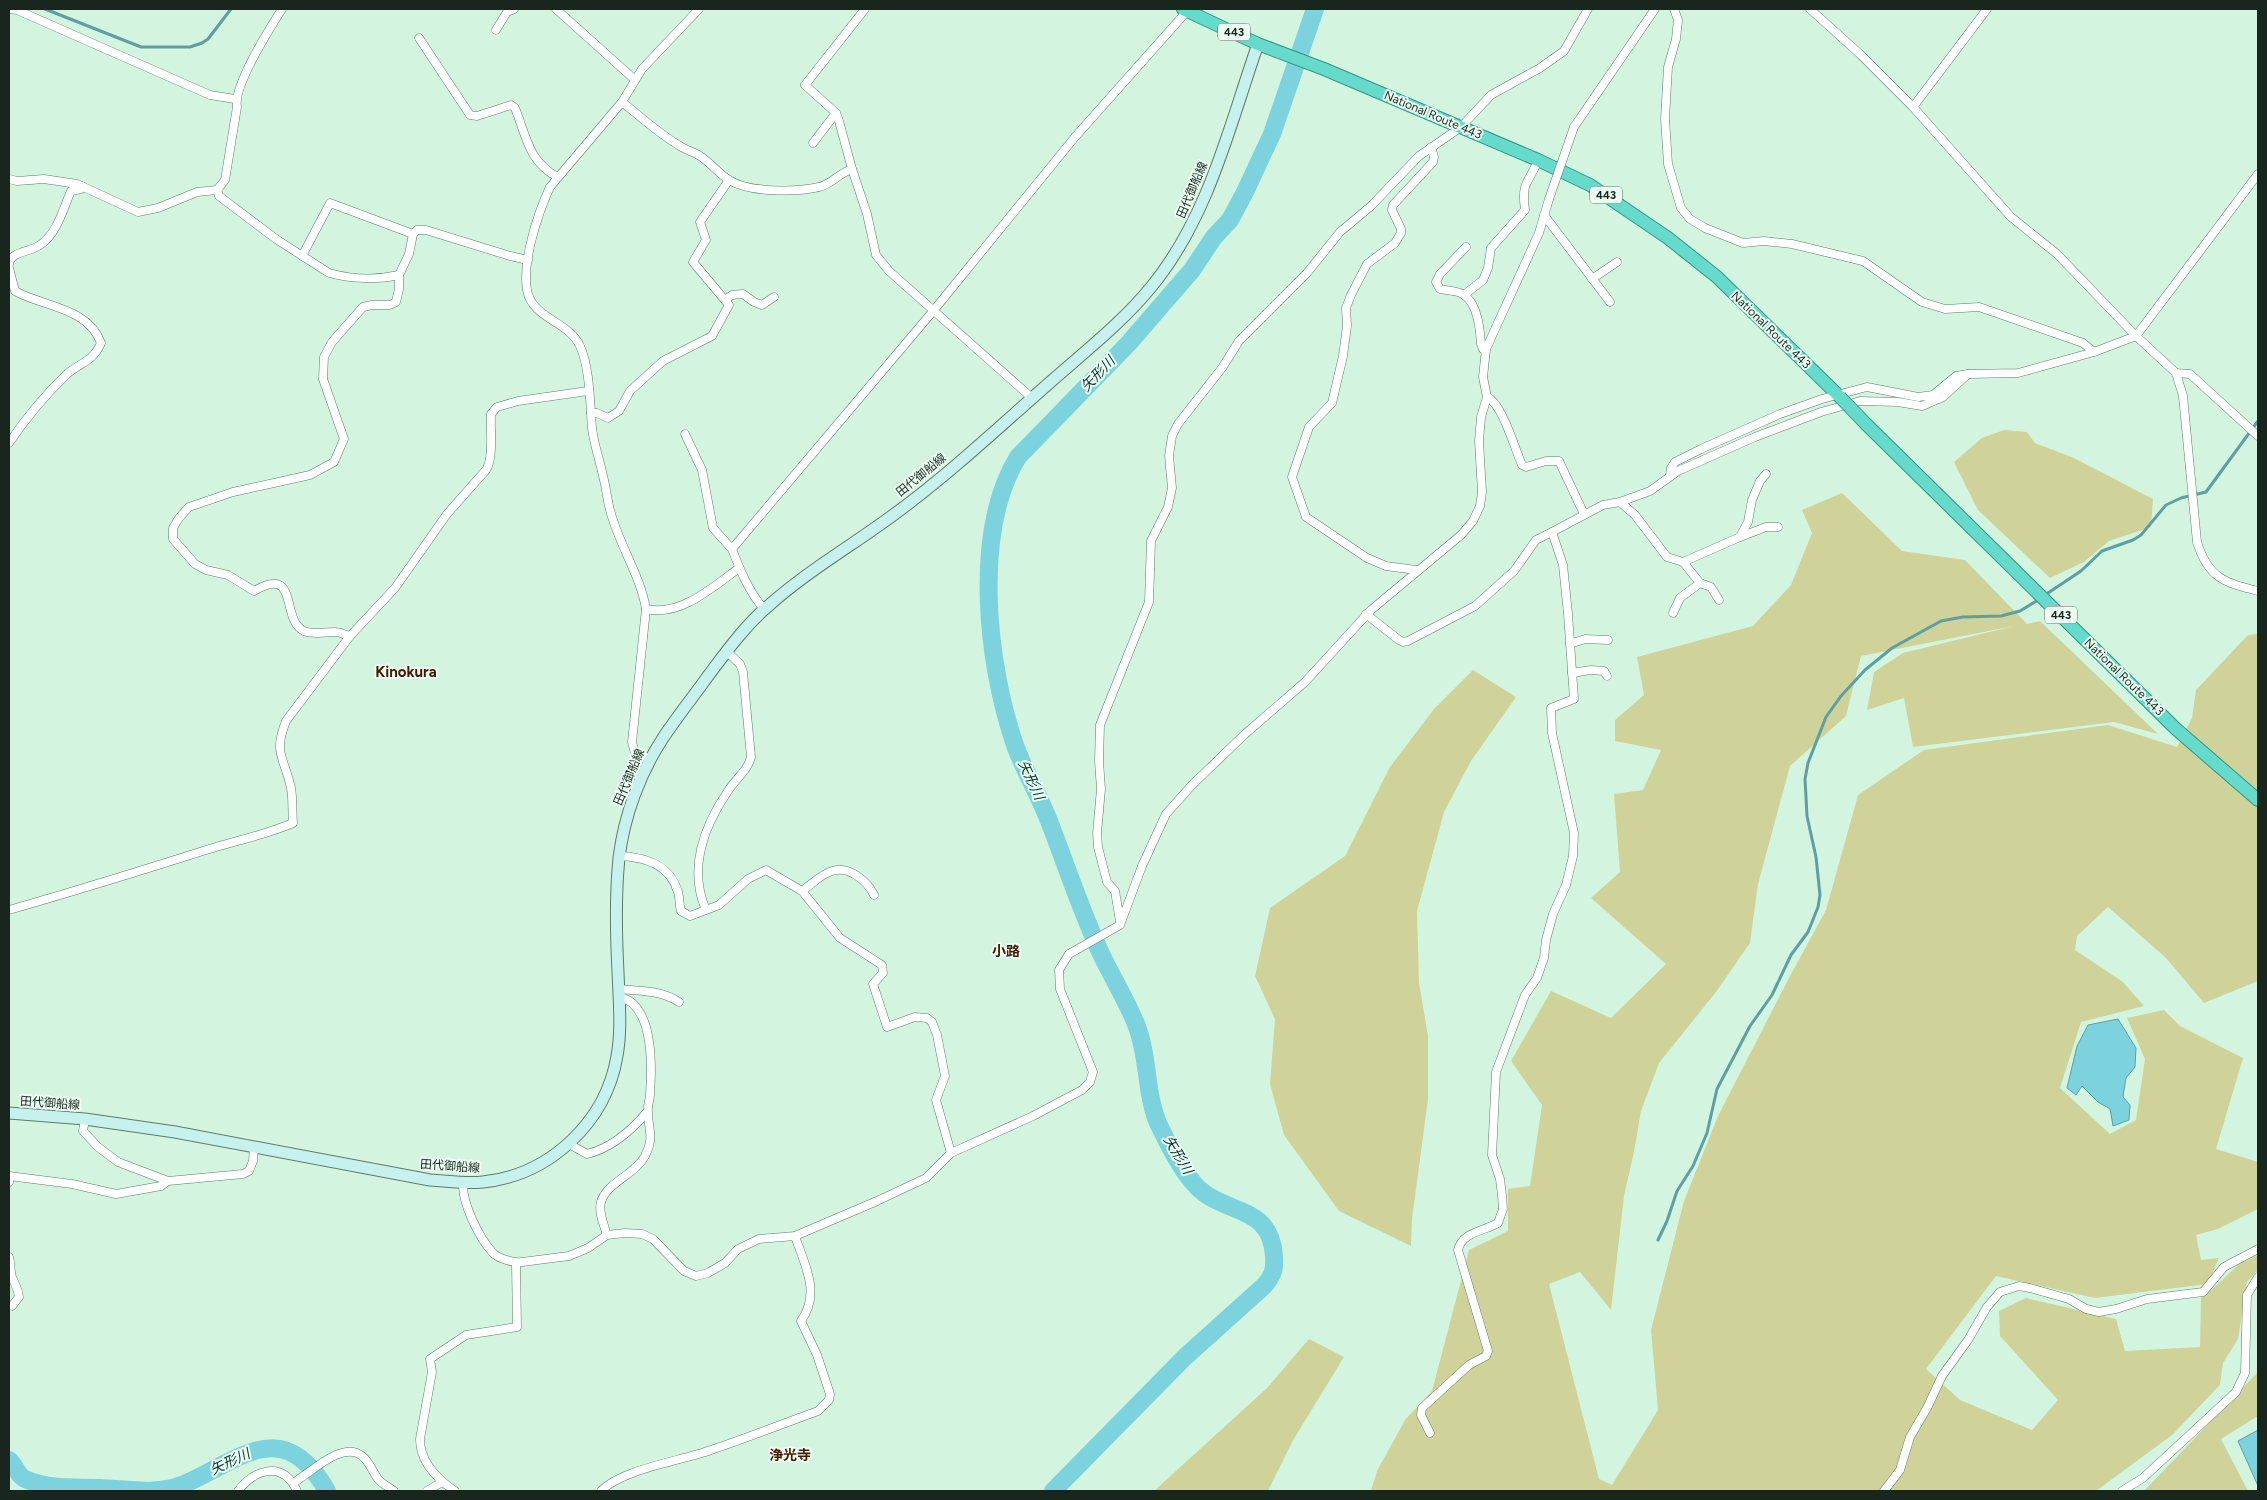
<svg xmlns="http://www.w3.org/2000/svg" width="2267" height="1500" font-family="Figtree,'Noto Sans JP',sans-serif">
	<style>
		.green { fill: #cfd399 }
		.water { fill: #7cd3de; stroke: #5e9fa4 }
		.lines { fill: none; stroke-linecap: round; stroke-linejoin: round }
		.stream { stroke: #5e9fa4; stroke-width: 3 }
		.river { stroke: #7cd3de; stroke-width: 18 }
		.minor-casing { stroke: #5d7b69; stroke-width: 9 }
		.secondary-casing { stroke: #5d7b69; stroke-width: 13 }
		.trunk-casing { stroke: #329586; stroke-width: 14 }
		.minor { stroke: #fff; stroke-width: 8 }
		.secondary { stroke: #c6f1ec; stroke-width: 11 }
		.trunk { stroke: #66dacb; stroke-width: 12 }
		.minor-bridge-casing { stroke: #5d7b69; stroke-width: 9; stroke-linecap: butt }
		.trunk-bridge-casing { stroke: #329586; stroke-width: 14; stroke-linecap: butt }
		.minor-bridge { stroke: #fff; stroke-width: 8 }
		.trunk-bridge { stroke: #66dacb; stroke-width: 12 }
		.labels { text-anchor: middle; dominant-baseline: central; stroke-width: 4; stroke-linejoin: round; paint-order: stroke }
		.shield { fill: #eafef2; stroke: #58675e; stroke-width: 1 }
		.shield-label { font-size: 11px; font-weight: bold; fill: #19261e }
		.street-label { font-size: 12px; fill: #19261e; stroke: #eafef2 }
		.water-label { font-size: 14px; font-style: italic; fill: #073337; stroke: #eafef2 }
		.neighbourhood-label { font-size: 14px; font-weight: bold; fill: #491805; stroke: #eafef2 }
		.quarter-label { font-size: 15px; font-weight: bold; fill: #491805; stroke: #eafef2 }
	</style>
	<rect width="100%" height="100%" fill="#d3f5e0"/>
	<!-- green -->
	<g class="green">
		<path d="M2004,430l23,2 8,11 39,15 79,41 -2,28 -42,14 -25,21 -34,16 -72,-68 -24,-48 28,-24z"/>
		<path d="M1842,493l60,58 63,9 62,64 13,-3 118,113 -44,-12 -201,25 -9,-49 -37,12 7,-38 29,-19 111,-27 -153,30 -15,60 -56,50 -32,118 -8,59 -34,49 -57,71 -18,48 -7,41 -10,44 -13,114 -31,-38 -31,12 50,195 13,6 46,-75 -7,-80 33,-129 34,-85 72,-140 36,-66 32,-115 66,-45 184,-25 69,22 15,-29 4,-28 52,-55 10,-1v347l-54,22 -38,-45 -58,-51 -31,29 -2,14 48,32 21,24 -63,16 -21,66 50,46 26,-14 9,-61 -18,-41 37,-8 16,16 63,32 -27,91 42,13v47l-40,20 -22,6 5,25 18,-2 -11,26 -113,14 -99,-22 -70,93 34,31 72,30 26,-30 -58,-64 -1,-25 27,-13 90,21 9,32 75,-4 1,-49 15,-12 23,-22 19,-9v15l-11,12 -9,57 -15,24 -3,22 -48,50 -76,56h-725l6,-20 28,-51 27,-29 37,-141 39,-19v-42l22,-3 12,-81 -31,-44 40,-70 60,27 55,-54 -75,-66 29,-26 -6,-78 29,-4 18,-40 -46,-9v-21l29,-25 -7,-38 116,-31 38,-41 21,-52 -10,-23z"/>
		<path d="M1473,670l43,27 -45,64 -27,51 -27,99 2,72 9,53v63l-16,120 -1,27 -72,-35 -55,-76 -14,-51 5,-65 -20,-43 15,-68 75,-52 45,-89 44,-58z"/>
		<path d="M1309,1339l35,18 -52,85 -24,49h-114l113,-103z"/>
		<path d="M2258,1372v44l-37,23 27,52h-104z"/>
	</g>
	<!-- water -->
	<g class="water">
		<path d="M2118,1019l18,29 -1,19 -9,11 -3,19 7,8 -1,15 -16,6 -3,-17 -12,-7 -16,-16 -6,9 -9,-7 10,-42 11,-21z"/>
		<path d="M2258,1430v56l-20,-45z"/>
	</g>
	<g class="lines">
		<!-- stream -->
		<g class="stream">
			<path d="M45,9l96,38h49l12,-4 6,-4 23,-30"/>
			<path d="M2045,595l36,-24 21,-20 31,-11 8,-5 25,-30 15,-7 25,-6 52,-71"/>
			<path d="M1658,1240l9,-19 10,-30 16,-25 14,-33 10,-44 33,-63 22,-31 19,-40 17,-23 10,-25 2,-12 -4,-38 -9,-41 -2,-37 3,-16 18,-46 15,-21 24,-26 27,-22 49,-27 22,-4 38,-1 19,-5 18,-11"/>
		</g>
		<!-- river -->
		<g class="river">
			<path d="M9,1460c6,5 9,16 16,19 25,11 49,8 75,9 27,1 56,7 82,-3 57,-24 101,-72 145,6"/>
			<path d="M1053,1491l132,-134 80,-72c8,-10 10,-16 9,-29 -3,-48 -42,-42 -70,-63 -19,-14 -36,-49 -46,-70 -13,-31 -9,-67 -22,-99 -9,-22 -22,-44 -33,-66 -21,-44 -36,-91 -54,-137 -10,-27 -25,-50 -34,-76 -28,-81 -43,-213 3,-288l110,-113 64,-74 22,-33 16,-17 15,-28 27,-58 43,-125"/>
		</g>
		<defs>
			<g id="minor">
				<path d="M9,9l8,1 193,85 25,4"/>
				<path d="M556,9l78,70"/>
				<path d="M865,9l-60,76 31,28 3,8 13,48 15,45 9,41 13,16 143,127"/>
				<path d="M1674,9l4,11 -2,19 -8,28 -3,52 3,45 13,44 9,11 15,9 38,15 21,-2 28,3 71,17 59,41 23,7 34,-2 104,36 11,9"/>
				<path d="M1810,9l51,46 52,52 98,110 46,37 79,82 40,37 7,23 14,146c11,36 28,41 61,49"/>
				<path d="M496,30l11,-18 7,-3"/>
				<path d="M419,38l51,77 7,1 34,-11 4,3c12,30 13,52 42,69"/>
				<path d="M622,102c19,15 37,32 58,44 6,4 14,6 20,10 11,7 19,18 29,24 20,13 68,12 90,7 13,-3 20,-14 33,-18"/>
				<path d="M1913,107l74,-98"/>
				<path d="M1574,127l81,-118"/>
				<path d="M813,143l23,-30"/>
				<path d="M9,179l8,2 27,-2 33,5 61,28 20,-4 39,-16 20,-2"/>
				<path d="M217,190l2,6 57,43 53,34c22,6 48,7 70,2"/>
				<path d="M217,190l8,-10 12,-73c-4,-21 33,-79 45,-98"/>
				<path d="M1544,215l66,87"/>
				<path d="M1466,247l-26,27 -4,8 4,7c7,2 18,1 24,6 14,9 16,35 17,49l2,5h3"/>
				<path d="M302,256l28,-53 83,31"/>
				<path d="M9,264c2,-13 22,-12 31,-19 17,-11 23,-36 31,-54l10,-2 1,-3"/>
				<path d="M9,268l6,23c28,16 73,16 86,52 -8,19 -20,19 -34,31 -22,21 -41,44 -58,69"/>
				<path d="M1592,279l25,-17"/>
				<path d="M1464,295l19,-15 5,-12 3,-20 34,-38c-4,-30 4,-26 13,-50"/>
				<path d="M725,300l7,-5 11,-1 11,8 8,3 12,-8"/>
				<path d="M2176,373l14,1 68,62"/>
				<path d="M1487,397c15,6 28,52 35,68l4,2 20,-6h13l25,53"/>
				<path d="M591,413h6l11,5 11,-7 11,-20 33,-30 49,-25 17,-31 -36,-43 13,-22 -6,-18 29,-42"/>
				<path d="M685,434l17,36 11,58 19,21"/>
				<path d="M1670,476l1,-8 4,-6 26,-13 79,-35 42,-15 45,-12 51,10 15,-2 23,-19 12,-2"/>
				<path d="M1620,502l15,13 32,42 16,5 57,-25 8,-15 4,-22 8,-19 6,-7"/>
				<path d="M1740,537l26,-10h12"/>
				<path d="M1416,570l-30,-4 -19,-8 -61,-41 -14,-40 17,-50 23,-24 11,-47 4,-30 -1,-18 5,-13 16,-31 28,-21 6,-10v-4l-9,-19 1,-5 40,-43 1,-5 -3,-10"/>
				<path d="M1700,583l11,4 8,13"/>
				<path d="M646,609c34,8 67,-22 93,-41"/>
				<path d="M764,609c-15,-17 -24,-39 -32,-60l202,-239 141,-173 114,-128"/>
				<path d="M1673,613l7,-15 20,-15 -17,-21"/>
				<path d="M1366,614l33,26 4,2 5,-1 67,-35 39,-35 22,-31 16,-8"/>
				<path d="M350,636c-5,-1 -10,-4 -15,-4 -11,0 -21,3 -31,-1 -24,-11 -4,-67 -50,-40l-26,-16 -22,-5 -11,-6 -22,-25v-11l6,-10 10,-11 44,-15 77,-17 24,-13 10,-23 -21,-60 1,-22 8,-15 31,-35 9,-2h18l6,-3 3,-13v-14l10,-21 4,-20 4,-4h9l84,26 18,4"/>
				<path d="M1570,644l15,-5 23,1"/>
				<path d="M1572,673l19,-3 13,1 3,5"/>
				<path d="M649,759l-15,-9 -2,-8 14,-133c-6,-35 -27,-64 -36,-99 -3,-11 -4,-23 -7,-34 -3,-15 -9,-31 -11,-48 -2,-24 -2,-60 -12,-82 -11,-25 -48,-27 -53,-56 -5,-29 11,-77 23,-103l72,-85 20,-33 57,-60"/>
				<path d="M619,856c26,1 51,8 59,36 2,6 1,13 3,19l9,5 29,-11 29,-26 18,-9 36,21 38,47 42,27 1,8 -10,11 14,43 28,-10 12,1 5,4 5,13 8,41 -9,24 15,53"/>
				<path d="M802,891c9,-6 19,-17 30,-20 17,-6 36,11 42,24"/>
				<path d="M9,910c66,-19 131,-39 197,-60 29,-9 59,-15 87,-27 -1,-12 0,-24 -2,-35 -7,-32 -18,-34 -5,-67l64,-85 45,-48 52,-74 39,-44c8,-12 4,-40 5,-56l6,-7 21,-6 70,-10"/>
				<path d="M706,910c-18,-41 -2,-84 22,-119 8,-13 19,-19 23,-34l-8,-85 -3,-8 -14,-13"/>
				<path d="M1120,921l-5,-30 -8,-9 -9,-35 -1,-14 4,-44 -2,-28 1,-36 49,-123 2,-61 17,-34 4,-19 -3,-32 3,-20 6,-12 44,-56 17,-27 68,-68 33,-41 31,-26 48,-50 42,-29 30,-32 49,-27 24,-17 24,-42"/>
				<path d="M619,989c20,2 42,1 60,13"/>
				<path d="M85,1119l-2,12 15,16 20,15 50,19 75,-7 6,-3 4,-10 1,-13"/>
				<path d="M569,1144l18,10c25,-6 44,-23 60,-42"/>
				<path d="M9,1182v-6l63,8 44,10 45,-8 7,-5"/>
				<path d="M463,1183c-1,20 16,55 30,70 6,6 21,10 29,9l47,-6 19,-8 19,-13 18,-2 17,1 11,5 31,32 12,5 12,-3 17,-10 13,-14 21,-10 36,-3 82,-35 49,-23 25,-25 82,-37 49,-26 8,-8 3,-10 -33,-83 -1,-19 10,-16 51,-29 22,-59 24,-52 26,-29 53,-51 60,-52 66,-72 90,-75 12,-14 7,-15 2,-14 -3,-51 2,-24 6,-20 -4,-20 3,-28 53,-116 10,-34"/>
				<path d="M607,1235c-3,-10 -9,-23 -6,-33 5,-19 35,-28 44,-46 10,-20 3,-25 3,-44 -1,-6 2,-12 2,-18 2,-27 4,-91 -31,-97"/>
				<path d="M9,1257c2,7 1,14 3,20 3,7 6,12 7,20l-7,9"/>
				<path d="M1430,1433l-9,-18 1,-7 47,-43 17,-9 2,-5 -30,-101c4,-18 26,-19 40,-27l5,-14 -1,-14 -2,-16 -8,-24 4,-83 29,-77 12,-17 7,-20 2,-18 7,-26 13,-29 7,-29 1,-23 -22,-100 -1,-25 23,-9 -6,-85 -5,-49 -11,-33 51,-27 17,-3 30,-11 28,-20 77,-34 66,-25 39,-11 38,1 24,4 21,-9 25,-23 50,-1 76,-21 42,-16 122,-162"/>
				<path d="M293,1483c18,-10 49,-43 69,-27 7,5 11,16 16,23 4,5 11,8 16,12"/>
				<path d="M238,1491c17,-22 45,-31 59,0"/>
				<path d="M427,1491l15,-9"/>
				<path d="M455,1491c-18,-12 -35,-29 -35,-52l12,-67 -2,-13 36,-24 51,-8 -1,-64"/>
				<path d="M601,1491c21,-22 80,-30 110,-41 36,-12 71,-26 107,-39l11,-11 1,-6 -13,-39 -16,-34c20,-28 4,-55 -6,-85"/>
				<path d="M1884,1491l16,-21 10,-33 17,-29 15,-32 26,-36 19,-33 13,-15 19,-6 11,2 39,11 17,10 13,3 17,-3 31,-10 56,-7 21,-25 34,-18"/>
				<path d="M2122,1491l21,-13 93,-86 9,-19 2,-78 11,-18"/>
			</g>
			<path id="secondary" d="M9,1113l76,6 90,13 255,48c18,1 36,4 53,2 67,-7 123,-60 134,-126 5,-27 2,-56 1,-84 -2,-38 -3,-75 1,-114 5,-42 21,-85 44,-120 14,-21 30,-41 45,-62 18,-24 36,-49 59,-69 40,-36 86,-62 129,-94 53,-39 102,-85 151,-128 36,-32 75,-62 105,-99 57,-70 77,-159 106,-242"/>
			<g id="trunk">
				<path d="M1183,9l75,35 66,25 214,91 52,25 78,53 49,39 123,120"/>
				<path d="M1867,425l309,304 82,71"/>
			</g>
		</defs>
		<!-- minor casing -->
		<use href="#minor" class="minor-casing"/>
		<!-- secondary casing -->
		<use href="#secondary" class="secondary-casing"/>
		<!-- trunk casing -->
		<use href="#trunk" class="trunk-casing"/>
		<!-- minor -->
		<use href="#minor" class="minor"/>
		<!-- secondary -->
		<use href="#secondary" class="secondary"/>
		<!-- trunk -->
		<use href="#trunk" class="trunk"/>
		<defs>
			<path id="minor-bridge" d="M1549,199l25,-72"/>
			<path id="trunk-bridge" d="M1840,397l27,28"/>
		</defs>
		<!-- minor-bridge casing -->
		<use href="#minor-bridge" class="minor-bridge-casing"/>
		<!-- trunk-bridge casing -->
		<use href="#trunk-bridge" class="trunk-bridge-casing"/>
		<!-- minor-bridge -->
		<use href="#minor-bridge" class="minor-bridge"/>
		<!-- trunk-bridge -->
		<use href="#trunk-bridge" class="trunk-bridge"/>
	</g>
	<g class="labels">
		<!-- shield labels -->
		<g class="shield">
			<rect x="1218" y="23.5" width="32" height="17" rx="4"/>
			<rect x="1590" y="186.5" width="32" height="17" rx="4"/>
			<rect x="2045" y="606.5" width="32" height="17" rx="4"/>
		</g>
		<g class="shield-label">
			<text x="1234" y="32">443</text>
			<text x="1606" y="195">443</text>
			<text x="2061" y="615">443</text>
		</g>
		<!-- street labels -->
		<g class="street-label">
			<text transform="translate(1433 115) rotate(23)">National Route 443</text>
			<text transform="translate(1192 190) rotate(-67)">田代御船線</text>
			<text transform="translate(1771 330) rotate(44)">National Route 443</text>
			<text transform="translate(921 475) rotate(-39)">田代御船線</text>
			<text transform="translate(2124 677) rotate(44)">National Route 443</text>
			<text transform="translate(629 777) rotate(-67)">田代御船線</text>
			<text transform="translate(50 1103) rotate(4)">田代御船線</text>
			<text transform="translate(450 1166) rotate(4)">田代御船線</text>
		</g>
		<!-- water labels -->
		<g class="water-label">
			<text transform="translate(1098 374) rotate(-46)">矢形川</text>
			<text transform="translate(1031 780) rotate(65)">矢形川</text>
			<text transform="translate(1178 1155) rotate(59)">矢形川</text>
			<text transform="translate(230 1462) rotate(-25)">矢形川</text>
		</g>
		<!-- neighbourhood labels -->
		<g class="neighbourhood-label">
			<text x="1006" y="951">小路</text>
			<text x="790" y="1455">浄光寺</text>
		</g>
		<!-- quarter labels -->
		<g class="quarter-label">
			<text x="406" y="672">Kinokura</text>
		</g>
	</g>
	<!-- border -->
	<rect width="2267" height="1500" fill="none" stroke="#19261e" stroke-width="20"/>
</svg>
